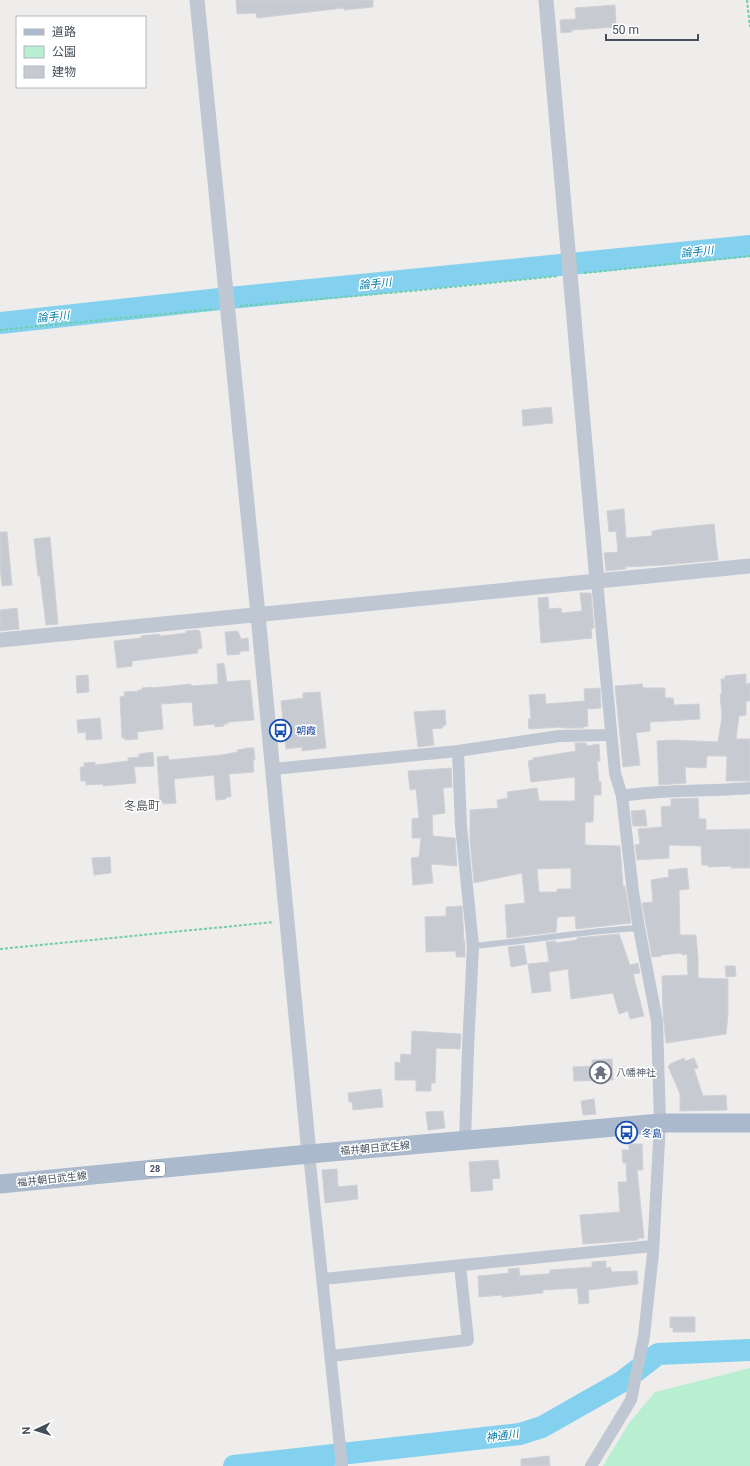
<svg xmlns="http://www.w3.org/2000/svg" width="750" height="1466" font-family="Roboto,'Noto Sans JP',sans-serif">
	<style>
		.green { fill: #b7efd0 }
		.lines { fill: none; stroke-linecap: round; stroke-linejoin: round }
		.river { stroke: #83d1ee; stroke-width: 22 }
		.building { fill: #c8cad2; stroke: #d0d1d8; fill-rule: evenodd }
		.path { stroke: #6fcea5; stroke-width: 2; stroke-dasharray: 3 2; stroke-linecap: butt }
		.service { stroke: #bec7d2; stroke-width: 6 }
		.minor { stroke: #bec7d2; stroke-width: 12 }
		.tertiary { stroke: #bec7d2; stroke-width: 15 }
		.primary { stroke: #aab9cc; stroke-width: 19 }
		.labels { text-anchor: middle; dominant-baseline: central; stroke-width: 3; stroke-linejoin: round; paint-order: stroke }
		.shield { fill: #fff; stroke: #7c838c; stroke-width: 1 }
		.shield-label { font-size: 9px; font-weight: bold; fill: #444e5a }
		.transit-label { font-size: 10px; fill: #164399; stroke: #fff; text-anchor: start }
		.worship-label { font-size: 10px; fill: #5b616d; stroke: #fff; text-anchor: start }
		.street-label { font-size: 10px; fill: #444e5a; stroke: #fff }
		.water-label { font-size: 11px; font-style: italic; fill: #087da8; stroke: #fff }
		.quarter-label { font-size: 12px; fill: #585c61; stroke: #fff }
	</style>
	<rect width="100%" height="100%" fill="#efecec"/>
	<!-- green -->
	<path class="green" d="M750,1368v98h-147l26,-43 26,-31z"/>
	<g class="lines">
		<!-- river -->
		<g class="river">
			<path d="M0,323l220,-24 530,-53"/>
			<path d="M234,1466l286,-32 22,-7 81,-46 35,-27 92,-4"/>
		</g>
	</g>
	<!-- building -->
	<g class="building">
		<path d="M236,0h137v7l-29,3v-2l-87,10 -1,-5 -19,1z"/>
		<path d="M615,5l1,22 -44,3v2l-11,1 -1,-13 16,-1 -1,-11z"/>
		<path d="M551,407l2,16 -30,3 -1,-16z"/>
		<path d="M624,509l2,29 26,-2v-5l12,-2 50,-5 4,36 -53,5 -40,2 1,2 -20,2 -2,-18 14,-1 -2,-21 -7,1 -2,-21z"/>
		<path d="M0,532h7l5,53 -10,1 -2,-19z"/>
		<path d="M50,537l8,87 -12,1 -6,-49h-2l-4,-37z"/>
		<path d="M580,593h11l3,35 -3,1 1,9 -51,5 -3,-45 10,-1 1,12 12,-1 1,5 20,-2z"/>
		<path d="M17,608l2,21 -19,2v-21z"/>
		<path d="M197,630l3,1 2,17 -4,1v4l-66,8v5l-15,2 -3,-27 27,-3v-2l18,-2 1,2 26,-3v-2z"/>
		<path d="M238,631l3,8 7,-1 1,13h-9v3l-13,1 -2,-23z"/>
		<path d="M224,663l3,19 23,-2 4,40 -26,2v2h-4v2l-9,1v-3l-21,2 -2,-24 -31,2 2,25 -26,3 1,7 -13,1v-2h-3l-2,-41 5,-1 -1,-4 15,-1 -1,-1h4v-2l10,-1v1l39,-4v2l27,-2 -1,-20z"/>
		<path d="M746,674v10l4,-1v18h-4v14l-7,1 -3,23h14v42h-24l1,-25h-20l-1,12 -21,-1 1,16 -27,2 -2,-44 17,-1 44,2 4,-25 -2,-23h2l-1,-15h4v-3z"/>
		<path d="M88,675l1,17 -12,1 -1,-17z"/>
		<path d="M642,684l1,4h22v10h8l1,7 25,-1 1,15 -50,3v9l-14,2 4,32 -17,2 -8,-81z"/>
		<path d="M600,688l1,20 -14,1 1,17 -5,1v1h-21l-1,-1 -32,2 -1,-10h3l-2,-24 16,-1 1,10 39,-3 -1,-12z"/>
		<path d="M320,692l6,56 -24,3v-4l-16,2 -5,-48 22,-3v-5z"/>
		<path d="M445,710l1,15 -4,1 1,2 -11,1 2,16 -16,2 -4,-35z"/>
		<path d="M100,718l2,21 -16,1v-8l-8,1 -1,-13z"/>
		<path d="M575,743h11l1,3 12,-2 1,17h-3l2,21h2v13h-7l-1,27h-8v23l35,1 3,40h2l6,37 -55,6 -1,-13 -18,1 -1,15 -49,6 -2,-33 20,-2 -3,-30 -48,10 -4,-43v-30l28,-2 -1,-8 11,-2 -1,-6 30,-4 2,13h36v-24l-44,5 -3,-21 5,-1v-2l43,-7zM571,868v21h-14v3h-18l-2,-23z"/>
		<path d="M248,748h6l1,12h-2l1,12 -25,2 2,23h-5v2l-10,1 -2,-25 -40,4 2,24 -13,1v-2h-3l-3,-45 11,-1 1,4 52,-5 17,-3 -1,-2z"/>
		<path d="M153,752l1,14 -20,1 2,16 -33,3v-2l-17,1v-4h-5l-1,-14h4v-4l11,-1v3l33,-4v-3l11,-1v-3z"/>
		<path d="M451,768l1,19 -9,1 2,25 -13,2 1,21 22,2 2,28 -26,-2 2,19 -20,2 -2,-27 8,-1 2,-19h-9v-19l7,-1 -3,-29 -6,1 -2,-19z"/>
		<path d="M698,798l1,21h7v11l44,-1v39h-19l1,-2 -24,1v-2h-6l-1,-19 -32,-1v13l-32,2 -2,-15 5,-1 -2,-15 24,-2 -1,-20 10,-1v-7z"/>
		<path d="M645,810l2,16h-14l-2,-15z"/>
		<path d="M110,857l1,16 -17,2 -2,-17z"/>
		<path d="M687,868l2,21 -10,1 1,45h16l2,23v20l30,1v36l-2,19 -60,9 -3,-31 -1,-36 26,-1 -1,-21 -5,1v-2l-21,2v1l-9,1 -10,-54 11,-1 -2,-22 18,-3 -1,-7z"/>
		<path d="M462,906l2,35h1v16h-9v-6l-30,1 -1,-35 21,-1v-9z"/>
		<path d="M619,934l11,31 8,-2 2,10 -7,1 11,42 -14,3 -2,-8 -9,3 -6,-21 -42,6 -3,-30 -19,3 2,19 -19,2 -4,-29 21,-2 -3,-20 10,-1v2l21,-3v-2z"/>
		<path d="M524,945l3,19 -16,3 -3,-20z"/>
		<path d="M725,966h10l1,10 -10,1z"/>
		<path d="M412,1031l49,3 -1,15 -24,-1 -1,35h-4v8h-15v-11h-21v-18l5,1 1,-9 10,1z"/>
		<path d="M684,1058l1,3 9,-3 4,10 -4,1 9,27 23,-1 1,15 -47,1v-17l-12,-28 4,-3z"/>
		<path d="M612,1059l1,21 -39,1 -1,-14 19,-1v-6z"/>
		<path d="M381,1089l2,18 -30,3 -1,-8h-3l-1,-9z"/>
		<path d="M594,1099l2,15 -13,1 -2,-14z"/>
		<path d="M443,1111l2,17 -17,2 -2,-18z"/>
		<path d="M629,1144h13l1,26h-6l7,68h-6v2l-55,4 -3,-29 40,-3 -2,-30h9l-1,-19h-3l-1,-13h7z"/>
		<path d="M498,1160l2,18 -8,1 1,11 -22,2 -2,-30z"/>
		<path d="M337,1169l1,18 19,-2 1,14 -33,4 -3,-33z"/>
		<path d="M606,1261v7l4,-1 2,5 25,-1 1,13 -50,6 1,13 -10,1 -2,-16 -34,2v3l-21,2 -20,2v-2l-23,2 -1,-21 31,-3 -1,-4 11,-1 1,8 27,-2 3,-1v-3l42,-3v-5z"/>
		<path d="M670,1317h25v15h-22v-5l-3,1z"/>
		<path d="M549,1456l1,10h-29v-7z"/>
	</g>
	<g class="lines">
		<!-- path -->
		<g class="path">
			<path d="M747,0l3,27"/>
			<path d="M584,273l166,-17"/>
			<path d="M240,306l183,-16 135,-14"/>
			<path d="M0,330l215,-21"/>
			<path d="M0,949l274,-27"/>
		</g>
		<!-- service -->
		<path class="service" d="M473,946c56,-5 110,-15 166,-18"/>
		<!-- minor -->
		<g class="minor">
			<path d="M458,751l3,75 12,120 -5,103 -3,92"/>
			<path d="M273,769l185,-18 101,-15 52,-1"/>
			<path d="M622,796c42,-7 85,-4 128,-8"/>
			<path d="M309,1154l33,312"/>
			<path d="M323,1279l330,-33"/>
			<path d="M331,1356l137,-16 -8,-74"/>
			<path d="M591,1466l40,-66 13,-64 9,-83 7,-130 -3,-102 -18,-93 -6,-36 -11,-96 -7,-23 -18,-192"/>
		</g>
		<!-- tertiary -->
		<g class="tertiary">
			<path d="M197,0l61,615 51,539"/>
			<path d="M546,0l51,581"/>
			<path d="M0,640l750,-74"/>
		</g>
		<!-- primary -->
		<path class="primary" d="M0,1184l309,-30 351,-31h90"/>
	</g>
	<!-- icons -->
	<defs>
		<symbol id="bus-ring" viewBox="-11 -11 22 22"><circle r="9.5" fill="#fff" stroke="#1a4fb4" stroke-width="1.5"/><path d="M-5-6H5V4H4V6H2V4H-2V6H-4V4H-5ZM-3.5-4V0h7V-4ZM-3.5 1.2v1.5H-2V1.2ZM2 1.2v1.5H3.5V1.2Z" fill="#1a4fb4"/></symbol>
		<symbol id="temple-ring" viewBox="-11 -11 22 22"><circle r="9.5" fill="#fff" stroke="#6b7280" stroke-width="1.5"/><path d="M0-6L5-2H3V0L6.5 2.5H4V6H1.5V3h-3V6H-4V2.5H-6.5L-3 0V-2H-5Z" fill="#6b7280"/></symbol>
	</defs>
	<g fill-rule="evenodd">
		<use href="#bus-ring" x="268" y="718" width="25" height="25"/>
		<use href="#temple-ring" x="588" y="1060" width="25" height="25"/>
		<use href="#bus-ring" x="614" y="1120" width="25" height="25"/>
	</g>
	<g class="labels">
		<!-- shield labels -->
		<rect class="shield" x="145" y="1162" width="20" height="14" rx="3"/>
		<g class="shield-label">
			<text x="155" y="1169">28</text>
		</g>
		<!-- transit labels -->
		<g class="transit-label">
			<text x="296" y="730">朝霞</text>
			<text x="642" y="1133">冬島</text>
		</g>
		<!-- worship labels -->
		<g class="worship-label">
			<text x="616" y="1072">八幡神社</text>
		</g>
		<!-- street labels -->
		<g class="street-label">
			<text transform="translate(375 1148) rotate(-5)">福井朝日武生線</text>
			<text transform="translate(52 1179) rotate(-6)">福井朝日武生線</text>
		</g>
		<!-- water labels -->
		<g class="water-label">
			<text transform="translate(697 252) rotate(-6)">論手川</text>
			<text transform="translate(375 284) rotate(-6)">論手川</text>
			<text transform="translate(53 317) rotate(-6)">論手川</text>
			<text transform="translate(502 1436) rotate(-8)">神通川</text>
		</g>
		<!-- quarter labels -->
		<g class="quarter-label">
			<text x="142" y="806">冬島町</text>
		</g>
	</g>
	<!-- legend -->
	<rect x="16" y="16" width="130" height="72" fill="#ffffff" stroke="#b4b8bd"/>
	<rect x="24" y="29" width="20" height="6" fill="#aab9cc" stroke="#b4b8bd"/>
	<text x="52" y="36" font-size="12" fill="#444e5a">道路</text>
	<rect x="24" y="46" width="20" height="12" fill="#b7efd0" stroke="#b4b8bd"/>
	<text x="52" y="56" font-size="12" fill="#444e5a">公園</text>
	<rect x="24" y="66" width="20" height="12" fill="#c8cad2" stroke="#b4b8bd"/>
	<text x="52" y="76" font-size="12" fill="#444e5a">建物</text>
	<!-- north arrow -->
	<g transform="translate(36 1430) rotate(266)" stroke="#ffffff" stroke-width="3" paint-order="stroke">
	<path d="M0-3L7 15L0 10L-7 15Z" fill="#444e5a"/>
	<text y="-6" font-size="11" font-weight="bold" text-anchor="middle" fill="#444e5a">N</text>
	</g>
	<!-- scale -->
	<path d="M606 34v6h92v-6" fill="none" stroke="#444e5a" stroke-width="2"/>
	<text x="612" y="34" font-size="12" fill="#444e5a" stroke="#ffffff" stroke-width="3" paint-order="stroke">50 m</text>
</svg>
